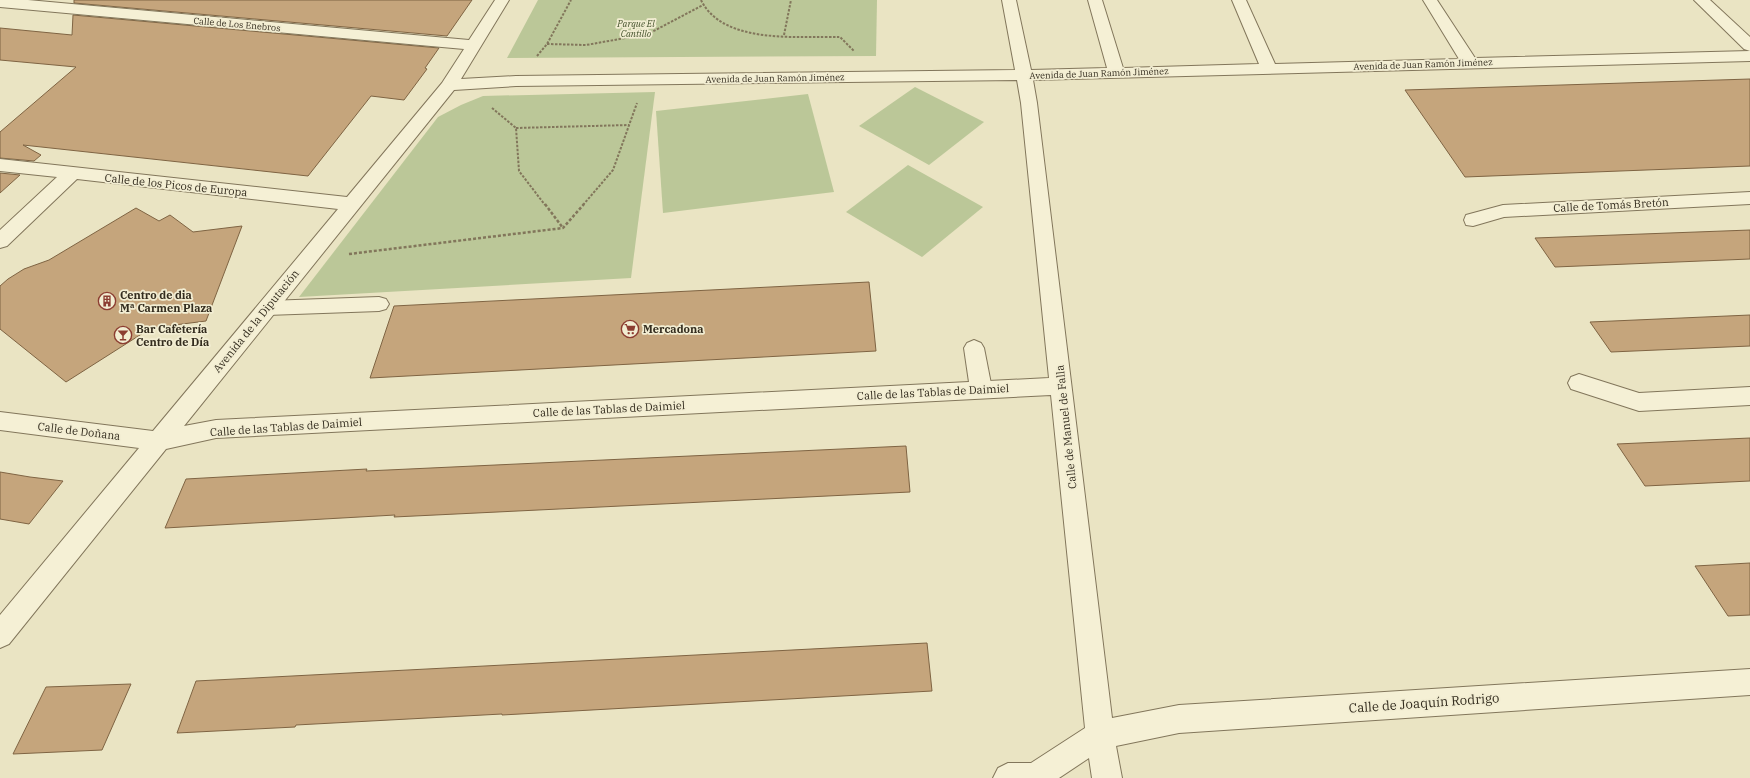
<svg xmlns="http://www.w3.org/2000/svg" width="1750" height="778" font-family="'IBM Plex Serif',serif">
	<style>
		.green { fill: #bbc798 }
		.building { fill: #c5a57c; stroke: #7f6443 }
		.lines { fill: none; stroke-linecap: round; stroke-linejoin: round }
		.lane-casing { stroke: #82765b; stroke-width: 2 }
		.street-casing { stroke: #82765b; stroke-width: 2 }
		.path-far1 { stroke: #82765b; stroke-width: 2; stroke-dasharray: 2.5 1.5; stroke-linecap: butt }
		.path { stroke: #82765b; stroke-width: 2.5; stroke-dasharray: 3 2; stroke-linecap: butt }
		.lane { fill: #f5f0d5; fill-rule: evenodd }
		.street { fill: #f5f0d5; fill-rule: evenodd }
		.labels { text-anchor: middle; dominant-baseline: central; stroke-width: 3.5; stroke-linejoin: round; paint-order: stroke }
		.far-park-label { font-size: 9px; font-style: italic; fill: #3f4e27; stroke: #f2edd2 }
		.far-street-label { font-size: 9px; fill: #332c1e; stroke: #f2edd2 }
		.street-label { font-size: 11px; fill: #332c1e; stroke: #f2edd2 }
		.poi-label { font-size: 11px; font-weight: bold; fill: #332c1e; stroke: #f2edd2; text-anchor: start }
		.near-street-label { font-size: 13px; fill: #332c1e; stroke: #f2edd2 }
	</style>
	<rect width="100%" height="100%" fill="#eae4c3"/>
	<!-- green -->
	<g class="green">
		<path d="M538,0h339l-1,56 -369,2z"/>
		<path d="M915,87l69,35 -55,43 -70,-39z"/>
		<path d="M655,92l-24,186 -332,19 139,-180 23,-12 22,-9z"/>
		<path d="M808,94l26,98 -171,21 -7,-102z"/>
		<path d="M908,165l75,42 -61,50 -76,-45z"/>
	</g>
	<!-- building -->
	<g class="building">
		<path d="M74,0h398l-25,36 -373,-33z"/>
		<path d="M73,15l366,33 -14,20 2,1 -23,31 -33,-4 -63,80 -285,-31 18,10 -7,6 -34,-3v-26l76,-65 -76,-7v-32l72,7z"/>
		<path d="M1750,79v87l-285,11 -60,-87z"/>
		<path d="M0,173l20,2 -20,18z"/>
		<path d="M136,208l23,13 11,-6 23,17 49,-6 -36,95 -55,7 -85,54 -66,-53v-43l8,-7 16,-10 25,-9z"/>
		<path d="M1750,230v29l-195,8 -20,-29z"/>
		<path d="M869,282l7,69 -506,27 24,-72z"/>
		<path d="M1750,315v31l-139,6 -21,-30z"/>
		<path d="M1750,438v43l-105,5 -28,-42z"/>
		<path d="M906,446l4,46 -516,25 1,-2 -230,13 21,-49 181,-10 -1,2z"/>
		<path d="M0,472l30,5 33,4 -34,43 -29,-5z"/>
		<path d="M1750,563v52l-22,1 -33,-50z"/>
		<path d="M927,643l5,48 -430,24v-1l-206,11 -1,2 -118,6 19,-52z"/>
		<path d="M131,684l-29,66 -89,4 33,-67z"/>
	</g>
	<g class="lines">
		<defs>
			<g id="lane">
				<path d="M379,297l7,2 3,5 -3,5 -7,2 -112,4 -7,-2 -3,-5 3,-5 7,-2z"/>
				<path d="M974,340l7,3 3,5 8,41 -4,6 -7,2 -7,-2 -4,-6 -6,-41 3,-5z"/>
			</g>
			<g id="street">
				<path d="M0,0h28l441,40 26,-40h14l-48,79 55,-3 499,-6 -13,-70h14l15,70 76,-2 -19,-68h14l21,68 136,-4 -27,-64h14l29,64 184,-5 -36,-59h14l38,58 275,-7v10l-717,19 4,23 75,615 67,-13 571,-36v26l-571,38 -63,13 6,32h-30l-3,-20 -30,20h-66l5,-10 10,-5h23l54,-35 -34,-333 -835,43 -50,11 -157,195 -9,4v-33l139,-167 -139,-18v-18l153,19 185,-222 -261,-30 -70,67 -7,2v-18l57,-53 -57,-6v-12l347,38 95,-114 22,-34 -464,-42zM1017,80l4,23 28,275 -833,42 -32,6 270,-336 62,-4z"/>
				<path d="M1694,0h16l40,37v14l-6,-2z"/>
				<path d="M1750,192v12l-246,13 -31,9 -7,-1 -2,-5 2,-5 37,-10z"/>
				<path d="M1579,374l60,19 111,-6v18l-111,6 -68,-22 -3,-6 3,-6z"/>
			</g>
		</defs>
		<!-- lane casing -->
		<use href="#lane" class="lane-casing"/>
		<!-- street casing -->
		<use href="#street" class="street-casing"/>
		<!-- path-far1 -->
		<g class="path-far1">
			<path d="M701,0c22,45 98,36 139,37l14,14"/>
			<path d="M784,35l7,-35"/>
			<path d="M547,44l39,1 62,-11 55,-29"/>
			<path d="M537,56l10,-12 24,-44"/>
			<path d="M492,108l24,20 3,43 26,34"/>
			<path d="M516,128l113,-3"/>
			<path d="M583,205l30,-35 24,-67"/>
		</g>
		<!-- path -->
		<g class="path">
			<path d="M545,204l18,24"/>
			<path d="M349,254l214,-26 21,-24"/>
		</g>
		<!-- lane -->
		<use href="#lane" class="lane"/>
		<!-- street -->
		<use href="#street" class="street"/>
	</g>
	<!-- icons -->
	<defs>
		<symbol id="building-ring" viewBox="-11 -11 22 22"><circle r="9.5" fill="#f2edd2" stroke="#8c3d31" stroke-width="1.5"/><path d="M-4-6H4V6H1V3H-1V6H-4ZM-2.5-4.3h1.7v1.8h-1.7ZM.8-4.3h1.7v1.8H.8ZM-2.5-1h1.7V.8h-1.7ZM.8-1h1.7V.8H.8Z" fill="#8c3d31"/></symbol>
		<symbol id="supermarket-ring" viewBox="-11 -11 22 22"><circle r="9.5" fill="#f2edd2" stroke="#8c3d31" stroke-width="1.5"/><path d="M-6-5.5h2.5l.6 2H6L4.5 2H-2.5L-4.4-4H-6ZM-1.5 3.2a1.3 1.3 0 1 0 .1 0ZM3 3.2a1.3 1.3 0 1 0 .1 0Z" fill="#8c3d31"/></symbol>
		<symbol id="bar-ring" viewBox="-11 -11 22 22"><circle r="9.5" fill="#f2edd2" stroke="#8c3d31" stroke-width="1.5"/><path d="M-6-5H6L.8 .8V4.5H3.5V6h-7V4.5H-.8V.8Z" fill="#8c3d31"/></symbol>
	</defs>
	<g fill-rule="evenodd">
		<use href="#building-ring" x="97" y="291" width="20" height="20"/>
		<use href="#supermarket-ring" x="620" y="319" width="20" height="20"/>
		<use href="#bar-ring" x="113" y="325" width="20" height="20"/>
	</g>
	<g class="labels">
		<!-- far-park labels -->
		<g class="far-park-label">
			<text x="636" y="23">Parque El<tspan x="636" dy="10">Cantillo</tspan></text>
		</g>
		<!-- far-street labels -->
		<g class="far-street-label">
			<text transform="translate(237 24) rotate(5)">Calle de Los Enebros</text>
			<text transform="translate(1423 64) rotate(-2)">Avenida de Juan Ramón Jiménez</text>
			<text transform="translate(1099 73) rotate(-2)">Avenida de Juan Ramón Jiménez</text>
			<text transform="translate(775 78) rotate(-1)">Avenida de Juan Ramón Jiménez</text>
		</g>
		<!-- street labels -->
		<g class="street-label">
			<text transform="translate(176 185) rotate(6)">Calle de los Picos de Europa</text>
			<text transform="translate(1611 205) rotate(-3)">Calle de Tomás Bretón</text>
			<text transform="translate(256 321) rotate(-51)">Avenida de la Diputación</text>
			<text transform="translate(933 392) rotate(-3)">Calle de las Tablas de Daimiel</text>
			<text transform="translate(609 409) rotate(-3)">Calle de las Tablas de Daimiel</text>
			<text transform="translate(286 427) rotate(-4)">Calle de las Tablas de Daimiel</text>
			<text transform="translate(1066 427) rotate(-96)">Calle de Manuel de Falla</text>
			<text transform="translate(79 431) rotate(7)">Calle de Doñana</text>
		</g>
		<!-- poi labels -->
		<g class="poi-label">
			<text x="120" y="295">Centro de dia<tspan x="120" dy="13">Mª Carmen Plaza</tspan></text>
			<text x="136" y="329">Bar Cafetería<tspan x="136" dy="13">Centro de Día</tspan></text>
			<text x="643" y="329">Mercadona</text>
		</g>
		<!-- near-street labels -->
		<g class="near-street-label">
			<text transform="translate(1424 703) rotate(-4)">Calle de Joaquín Rodrigo</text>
		</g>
	</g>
</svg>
